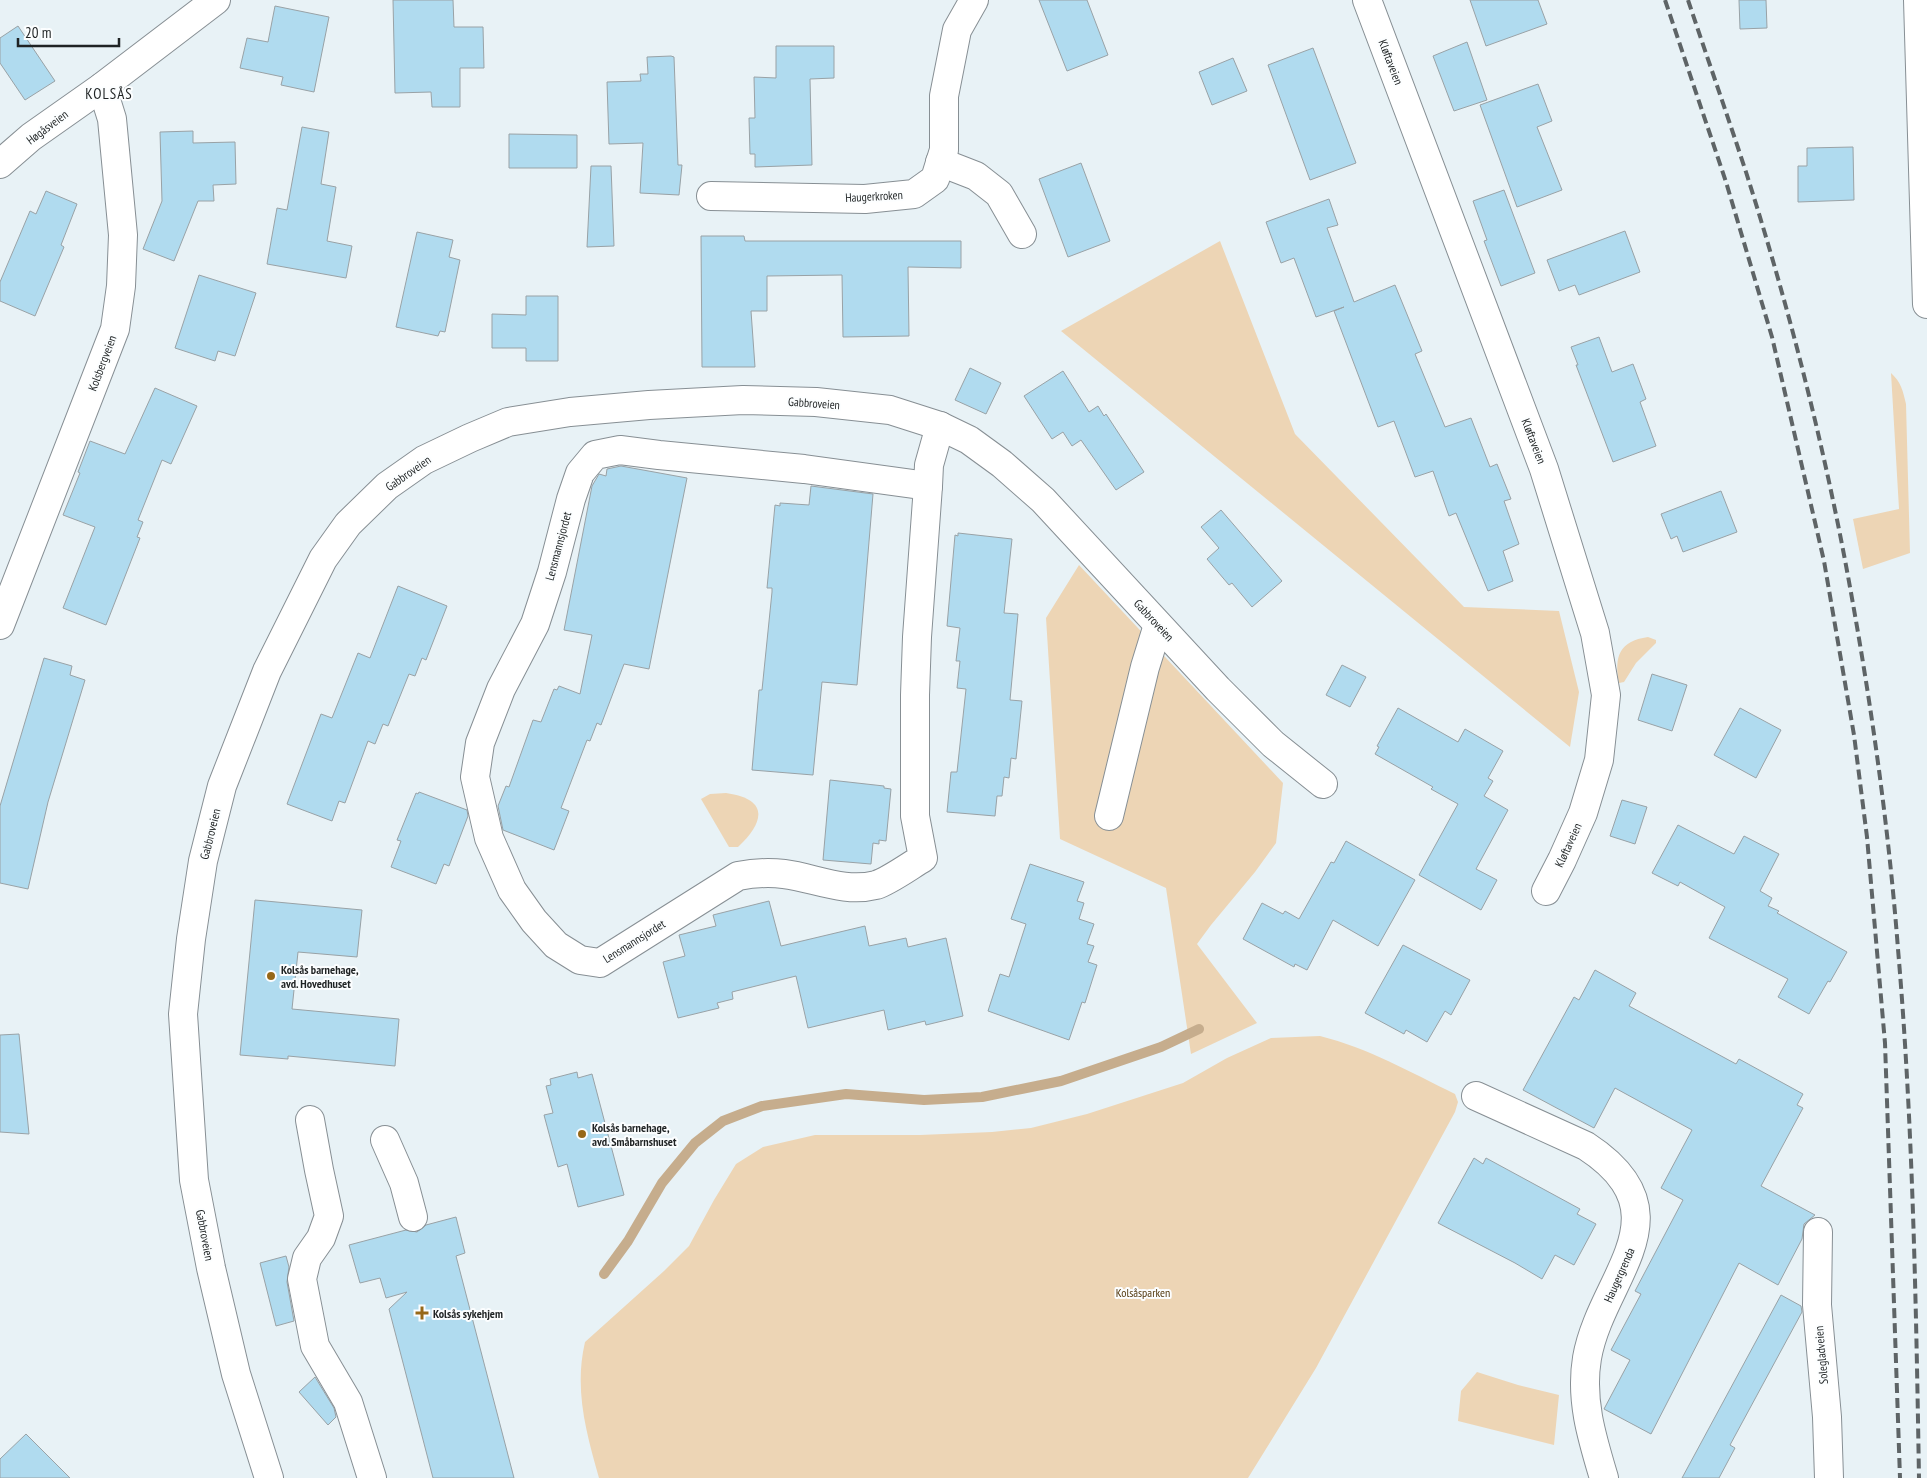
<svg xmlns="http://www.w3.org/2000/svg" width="1927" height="1478" font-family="'PT Sans Narrow',sans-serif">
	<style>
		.green { fill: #edd5b5 }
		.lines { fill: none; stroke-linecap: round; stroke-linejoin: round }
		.stream { stroke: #c6ad8d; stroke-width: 10 }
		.building { fill: #b0dbef; stroke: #99a2a6 }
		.minor-casing { stroke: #878f94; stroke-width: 30 }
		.major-casing { stroke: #878f94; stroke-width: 30 }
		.minor { stroke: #fff; stroke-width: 28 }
		.major { stroke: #fff; stroke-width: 28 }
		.rail { stroke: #5e6466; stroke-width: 4; stroke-dasharray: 10 5; stroke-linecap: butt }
		.poi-dot { fill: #976818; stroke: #fcfeff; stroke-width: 2 }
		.labels { text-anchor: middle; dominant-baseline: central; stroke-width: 4; stroke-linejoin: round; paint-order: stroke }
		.street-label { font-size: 12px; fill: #1f2324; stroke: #fcfeff }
		.poi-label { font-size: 12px; font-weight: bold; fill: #1f2324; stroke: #fcfeff; text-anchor: start }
		.park-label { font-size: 12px; fill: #52380e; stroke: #fcfeff }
		.quarter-label { font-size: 15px; letter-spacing: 1px; fill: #1f2324; stroke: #fcfeff }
	</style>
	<rect width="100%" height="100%" fill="#e8f2f6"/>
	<!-- green -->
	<g class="green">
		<path d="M1220,241l75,193 169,173 95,4 20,81 -9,55 -509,-416z"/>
		<path d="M1891,373c10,9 12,18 15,31l4,149 -47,16 -10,-50 46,-10z"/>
		<path d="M1079,565l204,218 -7,60 -21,29 -44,53 -14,19 60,79 -66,31 -25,-166 -106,-49 -14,-221z"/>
		<path d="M1648,637l8,3v3l-20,20 -12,19 -5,1c-5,-26 0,-42 29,-46z"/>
		<path d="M726,793c43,6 39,29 12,54h-9l-28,-48 9,-5z"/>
		<path d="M1320,1036c48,12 90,36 135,58l3,8 -3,10 -139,256 -68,110h-649c-13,-46 -25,-89 -14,-136l79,-71 25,-25 25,-46 22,-36 27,-17 52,-12h105l72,-3 39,-4 56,-14 96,-31 44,-25 44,-20z"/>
		<path d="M1477,1372l41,13 41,10 -5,50 -96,-24 3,-30z"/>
	</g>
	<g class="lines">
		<!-- stream -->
		<path class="stream" d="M604,1274l24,-33 34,-58 33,-40 28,-22 39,-15 84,-12 78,6 58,-3 79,-16 100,-34 38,-18"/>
	</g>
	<!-- building -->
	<g class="building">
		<path d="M393,0h60l1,27h29l1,41h-24v39h-28l-1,-15 -36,1z"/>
		<path d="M1039,0h48l21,55 -41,16z"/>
		<path d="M1470,0h68l9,24 -61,22z"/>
		<path d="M1739,0h27l1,28 -27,1z"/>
		<path d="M275,6l54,11 -15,75 -33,-7 2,-8 -43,-9 7,-30 21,4z"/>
		<path d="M18,26l37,55 -30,19 -25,-37v-25z"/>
		<path d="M1467,42l20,58 -33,11 -21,-55z"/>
		<path d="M776,46h58v32l-24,1 2,86 -57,2v-13h-5l-1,-36h6l-1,-41 22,1z"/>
		<path d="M1313,48l43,115 -46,17 -42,-115z"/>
		<path d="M671,56l3,1 4,108h4l-3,30 -39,-2 3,-50 -34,1 -2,-62 34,-1 -1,-7h8l-1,-17z"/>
		<path d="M1233,58l14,33 -35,14 -13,-33z"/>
		<path d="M1538,84l14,37 -15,6 25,63 -45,17 -37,-102z"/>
		<path d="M302,127l27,5 -8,52 15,3 -9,54 25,5 -6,32 -79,-14 10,-56 10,2z"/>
		<path d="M193,131v12l42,-1 1,42 -23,1 1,16h-16l-24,60 -31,-12 19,-48 -2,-69z"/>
		<path d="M509,134l68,1v33h-68z"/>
		<path d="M1853,147l1,53 -56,2v-36h9v-18z"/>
		<path d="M1081,163l29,78 -42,16 -29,-78z"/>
		<path d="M591,166h20l3,80 -27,1z"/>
		<path d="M1504,190l31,83 -34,13 -17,-45 3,-1 -14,-39z"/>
		<path d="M46,191l31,13 -16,41 3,2 -29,69 -35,-15v-19l30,-71 6,3z"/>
		<path d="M1329,199l9,26 -11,3 27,74 41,-17 27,66 -7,3 30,73 26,-9 19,49 7,-3 14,35 -7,2 15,43 -16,7 10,30 -25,10 -32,-78 -7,3 -16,-45 -18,6 -21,-56 -16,6 -44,-116 10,-4 -28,10 -22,-59 -13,5 -15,-41z"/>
		<path d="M1625,231l15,41 -61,23 -4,-10 -16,6 -12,-31z"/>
		<path d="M417,232l36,8 -4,17 11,3 -15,72 -5,-1 -2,5 -42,-9z"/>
		<path d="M701,236h43l1,5h216v27l-53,-1 1,69 -66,1 -1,-62 -75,1v35h-16l4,56h-53z"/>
		<path d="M199,275l57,18 -21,63 -17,-5 -3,10 -40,-13z"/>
		<path d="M526,296h32v65h-32v-13h-34v-34l34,1z"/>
		<path d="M1599,337l13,35 21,-8 13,35 -6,3 16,44 -43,16 -37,-97h2l-7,-18z"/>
		<path d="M970,368l31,15 -15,31 -31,-14z"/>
		<path d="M1063,371l26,41 9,-6 6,10 2,-2 38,58 -28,18 -35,-50 -9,6 -9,-14 -11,7 -28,-43z"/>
		<path d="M155,388l42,18 -26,58 -9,-4 -24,60 5,2 -6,15 3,1 -34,87 -43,-17 32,-81 -32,-12 17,-42 -2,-1 12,-31 35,13z"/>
		<path d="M621,466l66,12 -38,191 -25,-5 -23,61 -4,-2 -7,18 -3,-1 -26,68 8,3 -15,39 -51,-20 -5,-24 8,-20 3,1 24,-67 8,2 13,-33 3,1 2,-4 21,8 12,-59 -28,-5 28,-144 7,-12 7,2 1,-7z"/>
		<path d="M811,486l62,8 -16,191 -35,-3 -9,93 -61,-5 7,-80h3l10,-98v-4h-5l8,-83 5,1v-3l29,2z"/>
		<path d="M1721,491l16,41 -54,20 -6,-16 -6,3 -10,-25z"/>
		<path d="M1221,510l61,71 -30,26 -20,-24 -3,2 -22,-26 12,-11 -18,-21z"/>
		<path d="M958,533l54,6 -8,74 14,1 -8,86 12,1 -6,58 -5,-1 -2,20 -5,-1 -2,19h-5l-2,20 -48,-4 4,-40h6l9,-83 -9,-1 3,-27h-4l4,-33 -13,-2 8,-91 3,1z"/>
		<path d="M398,586l49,20 -21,54 -4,-2 -7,18 -6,-2 -21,52 -5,-2 -8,20 -7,-3 -23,62 -6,-2 -7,20 -45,-17 34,-90 11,4 26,-65 12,5z"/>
		<path d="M44,658l28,8 -2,9 15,5 -37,122 -20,87 -28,-6v-77z"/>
		<path d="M1342,665l24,12 -16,30 -24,-12z"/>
		<path d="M1652,674l35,11 -15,46 -34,-11z"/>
		<path d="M1398,708l60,34 7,-13 38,22 -15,27 5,3 -9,15 24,14 -32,59 21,11 -16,30 -62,-35 39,-71 -27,-15 2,-2 -58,-33 4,-7 -2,-1z"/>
		<path d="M1740,708l41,22 -25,48 -42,-23z"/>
		<path d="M830,780l54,6v2l7,1 -5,52 -7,-1v4l-6,-1 -2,21 -48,-4z"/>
		<path d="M419,792l48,18 1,6 -19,50 -5,-2 -8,20 -45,-17 10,-26 -4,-1 19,-47 2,1z"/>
		<path d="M1622,800l25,7 -12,37 -25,-8z"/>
		<path d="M1678,825l56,29 10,-18 35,18 -19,37 12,7 -4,8 11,5 -2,2 70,39 -17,30 -2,-1 -19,33 -31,-17 10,-18 -79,-41 16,-31 -45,-25 -2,4 -26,-13z"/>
		<path d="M1346,841l69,39 -37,66 -45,-26 -26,50 -12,-6 -1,3 -51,-28 19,-36 21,11 2,-3 14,8 32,-57 3,1z"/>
		<path d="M1030,864l54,18 -7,19 7,2 -5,16 15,5 -7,20 7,2 -6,16 9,3 -12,38 -3,-1 -13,38 -81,-29 12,-37 9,3 17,-53 -15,-5z"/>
		<path d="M255,900l107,10 -5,47 -59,-5 -6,57 107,10 -4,47 -107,-10v3l-48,-4z"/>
		<path d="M769,901l12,45 84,-20 4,20 37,-8 2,9 38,-9 17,78 -37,9 -1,-4 -37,9 -4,-20 -76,18 -12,-52 -64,16 1,7 -16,4 2,5 -41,10 -15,-56 22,-6 -6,-21 37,-9 -3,-11z"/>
		<path d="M1403,945l67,35 -19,35 -6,-4 -18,31 -21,-12 -2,4 -39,-21z"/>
		<path d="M1595,970l41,23 -7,13 107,58 3,-5 64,35 -6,11 6,3 -42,78 54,29 -11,9 -2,15 -24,46 -39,-22 -88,171 -47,-25 26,-49 -19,-10 30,-56 -6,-3 48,-91 -22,-12 31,-58 -77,-42 -21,40 -71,-38 51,-93 5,3z"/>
		<path d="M19,1034l10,100 -29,-2v-97z"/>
		<path d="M577,1072l1,6 14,-4 32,121 -46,12 -11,-43 -9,3 -14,-52 9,-2 -7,-27 5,-1 -1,-6z"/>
		<path d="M1474,1158l9,6 3,-6 94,51 -3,5 19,10 -22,41 -19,-10 -13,24 -27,-16 -77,-40z"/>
		<path d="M456,1217l9,36 -9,3 58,222h-81l-44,-169 18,-17 -21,6 -6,-20 -20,5 -11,-38 57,-15 11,2 9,-7z"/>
		<path d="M286,1256l3,11 -2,15 7,39 -18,5 -16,-63z"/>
		<path d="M1781,1295l20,11 1,6 -72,133 5,3 -16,30h-37z"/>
		<path d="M315,1377l19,31 2,9 -8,8 -29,-33z"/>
		<path d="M26,1434l44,44h-70v-19z"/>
	</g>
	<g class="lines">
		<defs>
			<g id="minor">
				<path d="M1367,0l177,469 51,164 11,62 -7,65 -16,53 -21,47 -16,31"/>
				<path d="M940,162l36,14 23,18 23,40"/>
				<path d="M0,164l31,-27 71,-50 114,-87"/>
				<path d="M711,196l154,3 49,-5 21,-15 9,-29v-54l13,-66 17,-30"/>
				<path d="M620,450l39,5 145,14 124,17 -11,151 -2,58v121l8,42c-12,7 -34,23 -47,27 -32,8 -61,-7 -92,-11 -16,-2 -30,-1 -46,2l-138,87 -20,-3 -24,-15 -22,-24 -22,-31 -23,-52 -14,-61 5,-34 21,-54 34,-65 17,-52 19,-73 9,-26 15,-18z"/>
				<path d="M928,486l1,-21 11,-39"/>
				<path d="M0,625l115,-296 6,-43 2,-51 -11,-116 -10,-32"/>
				<path d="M1109,816l36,-149 13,-42"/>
				<path d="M1476,1096l110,50c104,68 15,131 1,212 -7,42 5,80 17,120"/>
				<path d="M310,1120l9,50 10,46 -8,22 -14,20 -5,21 13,67 33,56 24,76"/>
				<path d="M385,1140l19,43 9,34"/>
				<path d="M1818,1232l-1,73 10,112 2,61"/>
				<path d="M269,1478l-33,-104 -25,-106 -17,-88 -11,-166 8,-75 12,-78 19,-75 45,-115 56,-112 25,-35 39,-38 37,-26 46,-22 38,-16 62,-10 79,-7 94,-5 73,2 74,8 50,16 29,14 33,24 41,36 175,189 55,55 50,40"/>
			</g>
			<path id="major" d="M1918,0l9,304"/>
		</defs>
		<!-- minor casing -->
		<use href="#minor" class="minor-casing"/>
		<!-- major casing -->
		<use href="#major" class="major-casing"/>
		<!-- minor -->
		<use href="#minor" class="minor"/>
		<!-- major -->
		<use href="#major" class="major"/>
		<!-- rail -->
		<g class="rail">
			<path d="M1665,0l61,182 46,155 52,224 30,174 13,102 18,206 15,435"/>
			<path d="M1688,0c19,57 39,114 58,172 40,126 74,257 99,388 24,128 43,259 53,389 15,176 18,353 21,529"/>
		</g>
	</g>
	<!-- markers -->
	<g class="poi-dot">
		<circle cx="271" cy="976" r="5"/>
		<circle cx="582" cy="1134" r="5"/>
		<path d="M419.5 1305.5h5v5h5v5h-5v5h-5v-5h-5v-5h5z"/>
	</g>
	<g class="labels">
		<!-- street labels -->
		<g class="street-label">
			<text transform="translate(1391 62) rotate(69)">Kløftaveien</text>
			<text transform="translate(47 127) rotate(-37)">Høgåsveien</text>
			<text transform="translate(874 196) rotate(-3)">Haugerkroken</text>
			<text transform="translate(102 363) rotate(-69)">Kolsbergveien</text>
			<text transform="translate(814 403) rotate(4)">Gabbroveien</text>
			<text transform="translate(1534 441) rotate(69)">Kløftaveien</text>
			<text transform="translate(408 473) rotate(-35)">Gabbroveien</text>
			<text transform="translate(558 546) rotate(-75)">Lensmannsjordet</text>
			<text transform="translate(1154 620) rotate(47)">Gabbroveien</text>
			<text transform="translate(210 834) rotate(-76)">Gabbroveien</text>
			<text transform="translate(1568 845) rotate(-65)">Kløftaveien</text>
			<text transform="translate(634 941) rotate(-32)">Lensmannsjordet</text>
			<text transform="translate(205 1235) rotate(79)">Gabbroveien</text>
			<text transform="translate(1619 1275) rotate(-66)">Haugergrenda</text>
			<text transform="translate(1821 1355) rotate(-95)">Solegladveien</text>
		</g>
		<!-- poi labels -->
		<g class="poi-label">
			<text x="281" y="969">Kolsås barnehage,<tspan x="281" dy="14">avd. Hovedhuset</tspan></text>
			<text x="592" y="1127">Kolsås barnehage,<tspan x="592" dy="14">avd. Småbarnshuset</tspan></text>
			<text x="433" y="1313">Kolsås sykehjem</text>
		</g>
		<!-- park labels -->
		<g class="park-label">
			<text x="1143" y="1292">Kolsåsparken</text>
		</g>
		<!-- quarter labels -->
		<g class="quarter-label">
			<text x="109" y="93">KOLSÅS</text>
		</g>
	</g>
	<!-- scale -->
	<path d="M18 38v8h101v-8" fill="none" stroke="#1f2324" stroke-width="2.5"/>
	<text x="25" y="38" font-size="15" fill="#1f2324" stroke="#fcfeff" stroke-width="4" paint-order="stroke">20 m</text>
</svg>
